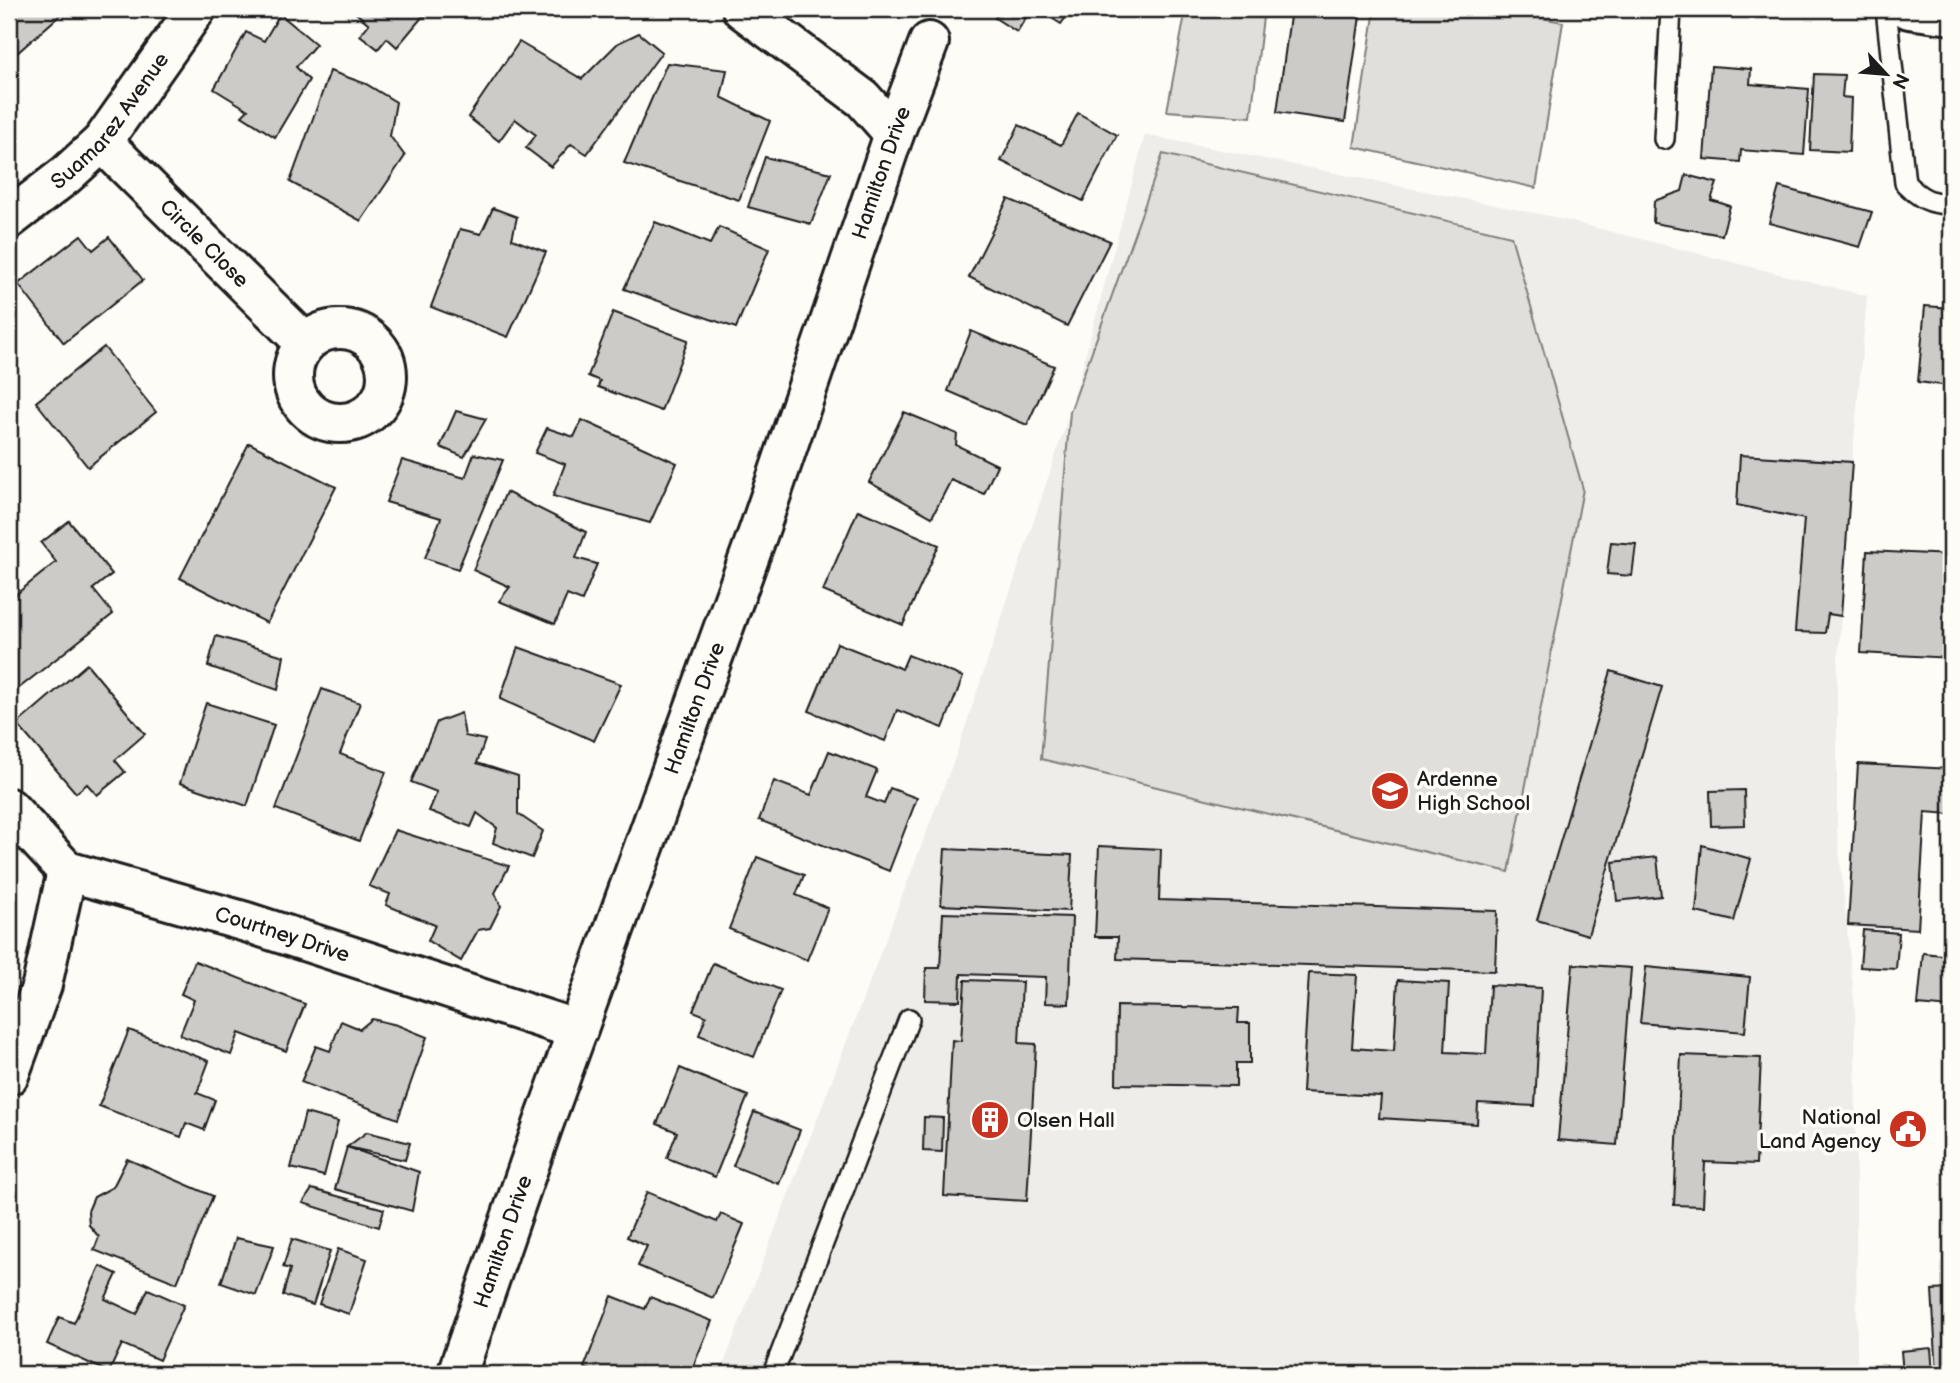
<svg xmlns="http://www.w3.org/2000/svg" width="1960" height="1383" font-family="'Balsamiq Sans',sans-serif">
	<style>
		.built { fill: #eeede9 }
		.green { fill: #e0dfdb; stroke: #7e7e7c; stroke-width: 2 }
		.building { fill: #cccbc8; stroke: #1c1c1c; stroke-width: 2 }
		.lines { fill: none; stroke-linecap: round; stroke-linejoin: round }
		.service-casing { stroke: #1c1c1c; stroke-width: 24 }
		.minor-casing { stroke: #1c1c1c; stroke-width: 44 }
		.service { stroke: #fdfcf7; stroke-width: 19 }
		.minor { stroke: #fdfcf7; stroke-width: 38 }
		.labels { text-anchor: middle; dominant-baseline: central; stroke-width: 7; stroke-linejoin: round; paint-order: stroke }
		.street-label { font-size: 21px; fill: #1c1c1c; stroke: #fdfcf7 }
		.poi-label { font-size: 21px; fill: #1c1c1c; stroke: #fdfcf7; text-anchor: start }
	</style>
	<rect width="100%" height="100%" fill="#fdfcf7"/>
	<filter id="ink" filterUnits="userSpaceOnUse"><feTurbulence type="fractalNoise" baseFrequency=".0143" numOctaves="2"/><feDisplacementMap in="SourceGraphic" scale="14" xChannelSelector="R" yChannelSelector="G"/><feConvolveMatrix kernelMatrix="1 2 1 2 8 2 1 2 1" color-interpolation-filters="sRGB"/></filter>
	<g filter="url(#ink)">
		<!-- built -->
		<path class="built" d="M1145,135l404,81 318,80 -19,212 -11,169v152l18,180 2,365h-1137l237,-622 113,-340z"/>
		<!-- green -->
		<g class="green">
			<path d="M1186,9h78l-13,108 -84,-6z"/>
			<path d="M1375,9h116l72,13 -27,166 -182,-41z"/>
			<path d="M1163,154l348,82 72,253 -74,383 -468,-113 29,-347z"/>
		</g>
		<!-- building -->
		<g class="building">
			<path d="M9,9h58l-51,45 -7,-8z"/>
			<path d="M351,9h81l-7,8 -2,-1 -26,31 -10,-9 -9,11 -18,-14 9,-11z"/>
			<path d="M1001,9h30l-14,23 -22,-14z"/>
			<path d="M1037,9h35l-11,15z"/>
			<path d="M1291,9h70l-16,113 -68,-10z"/>
			<path d="M280,14l36,30 -20,23 13,13 -34,57 -33,-21 6,-6 -34,-21 32,-57 18,9z"/>
			<path d="M639,33l23,19 -75,102 -16,-10 -20,23 -25,-19 10,-13 -21,-16 -16,22 -31,-24 51,-75 63,37 36,-36z"/>
			<path d="M667,63l60,7 -6,27 49,24 -31,79 -115,-37z"/>
			<path d="M1711,66l40,3 -1,15 59,5 -5,66 -63,-5 -1,12 -36,-3z"/>
			<path d="M330,71l36,13 30,18 -6,34 15,20 -44,65 -71,-39z"/>
			<path d="M1814,74l30,1 -2,22 9,1 -2,54 -39,-2z"/>
			<path d="M1078,113l39,22 -34,66 -82,-40 18,-36 42,20z"/>
			<path d="M765,157l66,16 -20,51 -63,-17z"/>
			<path d="M1686,175l31,8 -6,17 19,6 -8,29 -69,-12 1,-22 28,-10z"/>
			<path d="M1779,187l93,25 -12,35 -91,-24z"/>
			<path d="M1008,199l102,42 -43,85 -98,-49z"/>
			<path d="M493,208l24,9 -5,22 34,13 -38,85 -77,-30 29,-78 21,5z"/>
			<path d="M655,222l55,22 9,-17 50,22 -33,79 -112,-39z"/>
			<path d="M81,235l12,15 16,-13 34,43 -79,63 -46,-59z"/>
			<path d="M1925,306l26,2v78l-33,-4z"/>
			<path d="M613,312l75,28 -27,71 -63,-24 2,-6 -12,-5z"/>
			<path d="M971,331l83,35 -27,59 -79,-34z"/>
			<path d="M104,347l52,65 -68,55 -52,-65z"/>
			<path d="M456,411l30,8 -22,38 -24,-10z"/>
			<path d="M904,412l53,22 -1,11 41,20 -13,29 -33,-14 -19,37 -63,-35z"/>
			<path d="M582,420l95,43 -27,60 -97,-27 12,-32 -30,-11 12,-25 27,9z"/>
			<path d="M249,443l87,44 -69,136 -87,-45z"/>
			<path d="M474,454l29,6 -45,109 -33,-11 16,-40 -55,-16 16,-42 63,18z"/>
			<path d="M1740,455l112,7 -11,154 -13,-2 -3,19 -30,-1 9,-113 -67,-14z"/>
			<path d="M1951,486v31l-4,1 -3,-31z"/>
			<path d="M506,492l80,40 -10,26 21,6 -15,37 -15,-6 -12,29 -56,-23 11,-14 -37,-17z"/>
			<path d="M858,510l81,35 -36,80 -80,-34z"/>
			<path d="M69,521l43,53 -19,15 20,25 -104,82v-96l47,-38 -15,-19z"/>
			<path d="M1611,542l25,2 -4,32 -25,-2z"/>
			<path d="M1867,551l84,4v103l-90,-5z"/>
			<path d="M216,636l68,20 -6,34 -70,-24z"/>
			<path d="M837,643l65,26 6,-14 55,22 -20,51 -46,-18 -12,31 -76,-30z"/>
			<path d="M518,647l103,37 -27,57 -94,-42z"/>
			<path d="M87,664l58,70 -30,26 10,12 -28,23 -10,-11 -11,9 -59,-69z"/>
			<path d="M1611,671l51,16 -74,248 -51,-15z"/>
			<path d="M322,689l38,14 -20,51 46,18 -27,69 -83,-32z"/>
			<path d="M206,703l68,22 -27,81 -67,-23z"/>
			<path d="M461,713l4,23 20,4 -8,23 41,13v38l25,17 -11,27 -39,-15 4,-15 -20,-15 -6,14 -42,-16 8,-19 -26,-10 26,-60z"/>
			<path d="M829,751l48,19 -11,27 18,7 6,-16 27,10 -28,73 -130,-51 15,-39 37,14z"/>
			<path d="M1858,764l93,5v45l-26,-2 -7,117 -70,-4z"/>
			<path d="M1744,790l1,35 -34,1 -1,-35z"/>
			<path d="M395,830l114,36 -14,27 6,13 -11,22 -12,2 -17,31 -33,-20 7,-16 -49,-20 4,-11 -21,-8z"/>
			<path d="M1702,845l49,14 -17,62 -38,-9z"/>
			<path d="M1099,846l62,3 -2,51 338,11 -2,60 -378,-12 1,-22h-23z"/>
			<path d="M945,849l127,6 -3,56 -128,-6z"/>
			<path d="M757,857l47,18 -8,20 32,13 -21,52 -78,-31z"/>
			<path d="M1657,857l4,39 -44,5 -4,-39z"/>
			<path d="M943,913l129,4 -3,87 -24,-1 1,-26 -85,-3 -1,27 -35,-1 1,-32h14z"/>
			<path d="M1863,930l36,3 -3,36 -36,-2z"/>
			<path d="M1923,953l28,3v52l-33,-3z"/>
			<path d="M195,961l110,43 -19,47 -47,-18 -8,22 -51,-20 14,-35 -13,-6z"/>
			<path d="M713,963l68,27 -27,67 -55,-22 7,-19 -13,-5z"/>
			<path d="M1573,964l58,4 -14,177 -59,-5z"/>
			<path d="M1646,967l104,10 -5,55 -105,-9z"/>
			<path d="M1309,973l48,2 -5,73 42,3 4,-71 51,3 -4,69 41,2 4,-69 51,3 -6,118 -57,-3 -1,21 -98,-6 2,-22 -79,-4z"/>
			<path d="M965,980l57,2 -3,61 17,1 -9,157 -83,-5 8,-156 9,1z"/>
			<path d="M1117,1006l122,2 -1,15h12v40h-14v23l-120,-2z"/>
			<path d="M372,1019l25,6 30,12 -29,82 -97,-37 15,-36 14,5 11,-30 19,8z"/>
			<path d="M129,1030l80,31 -12,32 18,7 -11,30 -18,-7 -5,14 -82,-31z"/>
			<path d="M1681,1055l80,3 -5,106 -51,-2 -2,44 -29,-1z"/>
			<path d="M680,1068l68,28 -33,81 -48,-19 10,-26 -20,-8z"/>
			<path d="M754,1112l46,18 -21,54 -46,-18z"/>
			<path d="M305,1113l33,9 -14,54 -33,-8z"/>
			<path d="M924,1117l19,1 -1,34 -19,-1z"/>
			<path d="M367,1132l43,11 -5,17 -58,-13z"/>
			<path d="M347,1147l72,25 -7,39 -77,-22z"/>
			<path d="M127,1159l86,37 -36,87 -83,-33 5,-13 -10,-12 -1,-14 6,-14 19,-10z"/>
			<path d="M312,1189l72,20 -5,18 -76,-24z"/>
			<path d="M647,1192l70,30 4,-8 23,10 -31,74 -75,-32 9,-20 -20,-9z"/>
			<path d="M236,1238l38,8 -18,49 -35,-12z"/>
			<path d="M292,1239l38,12 -17,54 -30,-10 7,-26 -7,-2z"/>
			<path d="M338,1249l29,10 -18,55 -30,-10z"/>
			<path d="M100,1266l17,8 -12,25 32,15 11,-25 36,16 -25,55 -37,-16 -13,28 -62,-28 12,-27 15,6z"/>
			<path d="M1951,1289v85h-14l-5,-84z"/>
			<path d="M612,1296l33,13 5,-12 62,24 -22,53h-91l-15,-6z"/>
			<path d="M1931,1348l2,26h-30l-2,-23z"/>
			<path d="M280,1368l14,6h-17z"/>
		</g>
		<g class="lines">
			<defs>
				<g id="service">
					<path d="M1886,9l19,174c15,15 25,21 46,21"/>
					<path d="M1664,139l7,-130"/>
					<path d="M773,1374l136,-355"/>
				</g>
				<g id="minor">
					<path d="M742,9l121,90 31,35"/>
					<path d="M1909,9l42,6"/>
					<path id="s1" d="M102,142l203,201"/>
					<path id="s2" d="M9,219l57,-44 36,-33 94,-133"/>
					<circle cx="340" cy="376" r="47"/>
					<path id="s3" d="M9,808l58,63 179,51 332,108"/>
					<path d="M9,1075l33,-90 25,-114"/>
					<path id="s4" d="M457,1374l86,-249 215,-592 136,-399 35,-92"/>
				</g>
			</defs>
			<!-- service casing -->
			<use href="#service" class="service-casing"/>
			<!-- minor casing -->
			<use href="#minor" class="minor-casing"/>
			<!-- service -->
			<use href="#service" class="service"/>
			<!-- minor -->
			<use href="#minor" class="minor"/>
		</g>
	</g>
	<!-- icons -->
	<defs>
		<symbol id="school-disc" viewBox="-11 -11 22 22"><circle r="9.5" fill="#c8321e" stroke="#fdfcf7"/><path d="M0-5L7-2L0 1L-7-2ZM-4 1L0 2.5L4 1V4Q0 6-4 4Z" fill="#fff"/></symbol>
		<symbol id="building-disc" viewBox="-11 -11 22 22"><circle r="9.5" fill="#c8321e" stroke="#fdfcf7"/><path d="M-4-6H4V6H1V3H-1V6H-4ZM-2.5-4.3h1.7v1.8h-1.7ZM.8-4.3h1.7v1.8H.8ZM-2.5-1h1.7V.8h-1.7ZM.8-1h1.7V.8H.8Z" fill="#fff"/></symbol>
		<symbol id="civic-disc" viewBox="-11 -11 22 22"><circle r="9.5" fill="#c8321e" stroke="#fdfcf7"/><path d="M-.6-6.5H3V-4.5H.6V-3L4-1V1h2V6H-6V1h2V-1L-.6-3ZM-1.2 2.5V6h2.4V2.5Z" fill="#fff"/></symbol>
	</defs>
	<g fill-rule="evenodd">
		<use href="#school-disc" x="1368" y="769" width="44" height="44"/>
		<use href="#building-disc" x="968" y="1098" width="44" height="44"/>
		<use href="#civic-disc" x="1886" y="1107" width="44" height="44"/>
	</g>
	<g class="labels">
		<!-- street labels -->
		<g class="street-label">
			<text stroke="none"><textPath href="#s2" startOffset="142">Suamarez Avenue</textPath></text>
			<text stroke="none"><textPath href="#s4" startOffset="1274">Hamilton Drive</textPath></text>
			<text stroke="none"><textPath href="#s1" startOffset="144">Circle Close</textPath></text>
			<text stroke="none"><textPath href="#s4" startOffset="707">Hamilton Drive</textPath></text>
			<text stroke="none"><textPath href="#s3" startOffset="310">Courtney Drive</textPath></text>
			<text stroke="none"><textPath href="#s4" startOffset="140">Hamilton Drive</textPath></text>
		</g>
		<!-- poi labels -->
		<g class="poi-label">
			<text x="1417" y="779">Ardenne<tspan x="1417" dy="24">High School</tspan></text>
			<text x="1881" y="1117" text-anchor="end">National<tspan x="1881" dy="24">Land Agency</tspan></text>
			<text x="1017" y="1120">Olsen Hall</text>
		</g>
	</g>
	<!-- margin -->
	<rect width="1960" height="1383" fill="none" stroke="#fdfcf7" stroke-width="35"/>
	<rect x="18" y="18" width="1925" height="1348" fill="none" stroke="#1c1c1c" stroke-width="2.5" filter="url(#ink)"/>
	<!-- north arrow -->
	<g transform="translate(1886 74) rotate(116)" stroke="#fdfcf7" stroke-width="5" paint-order="stroke">
	<path d="M0-5L12 26L0 18L-12 26Z" fill="#1c1c1c"/>
	<text y="-10" font-size="19" font-weight="bold" text-anchor="middle" fill="#1c1c1c">N</text>
	</g>
</svg>
